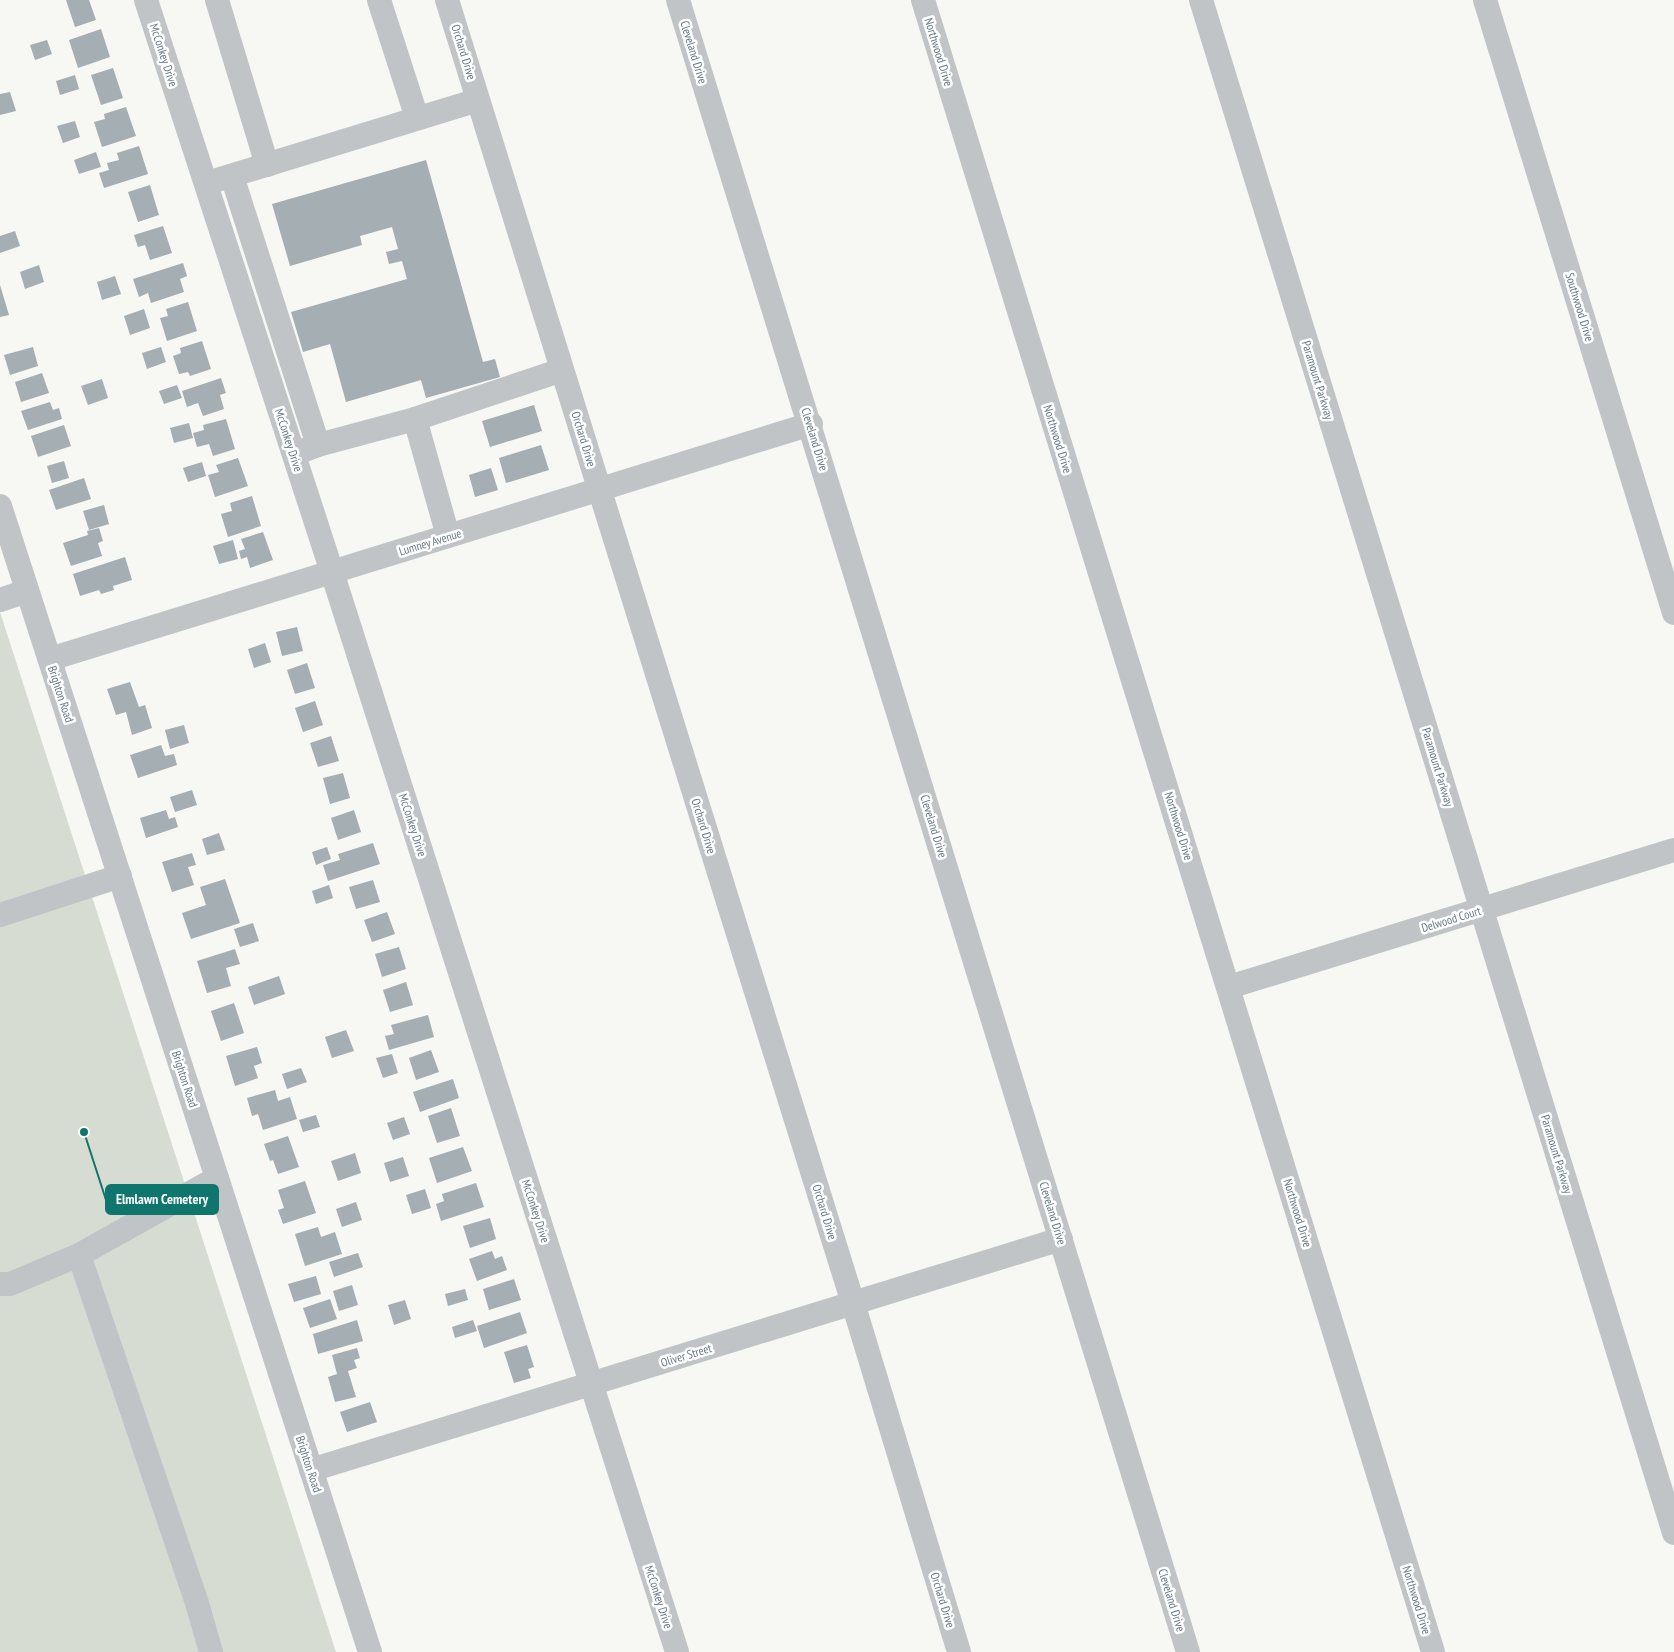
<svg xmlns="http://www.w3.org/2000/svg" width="1674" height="1652" font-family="'PT Sans Narrow',sans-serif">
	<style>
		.green { fill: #d7dcd3 }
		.building { fill: #a4aeb3 }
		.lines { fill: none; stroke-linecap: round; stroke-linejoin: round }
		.minor { stroke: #c0c4c7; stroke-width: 24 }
		.labels { text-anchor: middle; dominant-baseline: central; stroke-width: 5; stroke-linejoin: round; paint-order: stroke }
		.street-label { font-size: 12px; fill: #667984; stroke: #fff }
		.leader { fill: none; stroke: #0f766e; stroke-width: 2 }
		.callout-dot { fill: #0f766e; stroke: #fff; stroke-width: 2 }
		.callout { fill: #0f766e; stroke: #0f766e; stroke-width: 2 }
		.callout-label { font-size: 14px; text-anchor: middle; font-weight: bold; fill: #fff }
	</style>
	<rect width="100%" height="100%" fill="#f7f7f4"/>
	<!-- green -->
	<path class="green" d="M0,612l336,1040h-336z"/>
	<!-- building -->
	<g class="building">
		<path d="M66,0h23l7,20 -21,7z"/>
		<path d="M101,29l9,28 -32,11 -9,-28z"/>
		<path d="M47,40l5,14 -17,6 -5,-15z"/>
		<path d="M113,68l10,30 -22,7 -10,-30z"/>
		<path d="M75,75l4,14 -19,6 -4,-14z"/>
		<path d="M10,92l6,19 -16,4v-21z"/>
		<path d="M126,107l10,29 -34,11 -8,-25 11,-3 -1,-5z"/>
		<path d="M75,121l5,16 -17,6 -6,-17z"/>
		<path d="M139,146l9,28 -44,14 -5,-15 10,-3 -2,-7 12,-3 -2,-7z"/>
		<path d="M96,152l5,15 -22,7 -5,-14z"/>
		<path d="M426,160l57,202 12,-3 5,18 -74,21 -5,-18 -75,22 -16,-58 -27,8 -12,-40 116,-33 -5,-18 -13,3 -3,-12 12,-3 -6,-22 -32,9 2,9 -72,21 -18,-62z"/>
		<path d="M150,185l9,30 -21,7 -10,-30z"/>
		<path d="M163,226l9,27 -22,7 -5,-15 -7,2 -4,-12z"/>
		<path d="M15,231l5,15 -20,7v-17z"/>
		<path d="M183,263l4,13 -7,3 4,13 -33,11 -3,-10 -9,4 -6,-18z"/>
		<path d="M39,265l5,17 -19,7 -5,-17z"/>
		<path d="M115,276l6,18 -19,6 -5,-18z"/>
		<path d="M0,285l9,30 -9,2z"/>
		<path d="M188,302l9,29 -30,10 -7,-23 8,-2 -2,-7z"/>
		<path d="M144,309l6,19 -20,7 -6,-19z"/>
		<path d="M202,341l9,28 -21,7 -2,-4 -9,2 -6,-18 8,-3 -1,-5z"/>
		<path d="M33,347l5,19 -28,9 -6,-20z"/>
		<path d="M161,347l5,15 -19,7 -5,-16z"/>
		<path d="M42,373l7,20 -28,9 -6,-20z"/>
		<path d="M221,378l5,15 -6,2 4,14 -21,7 -5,-13 -11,4 -5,-16z"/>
		<path d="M102,379l6,19 -20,7 -7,-19z"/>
		<path d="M177,385l5,13 -18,6 -5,-13z"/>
		<path d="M50,402l3,8 6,-2 3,11 -34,11 -7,-19z"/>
		<path d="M534,405l8,26 -52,16 -8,-26z"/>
		<path d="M226,419l9,30 -22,7 -4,-12 -12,3 -4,-14 11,-3 -1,-5z"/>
		<path d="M189,423l4,15 -19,5 -4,-15z"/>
		<path d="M64,425l7,21 -33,11 -7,-21z"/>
		<path d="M541,445l8,25 -43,13 -7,-25z"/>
		<path d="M238,458l10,28 -33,11 -7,-22 11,-3 -3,-7z"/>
		<path d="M64,461l5,17 -17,5 -5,-17z"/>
		<path d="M202,462l4,14 -18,6 -5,-14z"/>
		<path d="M491,468l7,22 -23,7 -6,-22z"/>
		<path d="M84,478l7,21 -35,11 -7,-20z"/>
		<path d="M252,496l9,30 -33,11 -7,-23 11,-3 -2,-8z"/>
		<path d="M104,505l5,19 -20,6 -6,-19z"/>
		<path d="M99,528l4,13 -5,2 4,13 -31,10 -8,-23 25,-8 -1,-4z"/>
		<path d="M263,532l10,28 -23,8 -3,-11 -6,2 -2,-8 6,-2 -4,-10z"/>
		<path d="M233,540l5,19 -19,5 -6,-18z"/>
		<path d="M125,557l7,23 -19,6 1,4 -13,4 -2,-4 -19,6 -7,-22z"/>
		<path d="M297,627l6,24 -21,5 -6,-24z"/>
		<path d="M265,643l6,19 -17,6 -6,-19z"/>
		<path d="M307,663l8,25 -20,6 -8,-24z"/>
		<path d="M130,682l9,25 6,-2 7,23 -20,7 -6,-23 -10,3 -9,-26z"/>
		<path d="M315,701l8,24 -20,7 -8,-24z"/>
		<path d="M184,725l5,18 -19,6 -5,-19z"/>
		<path d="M331,736l8,25 -21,6 -8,-24z"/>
		<path d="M161,745l4,11 9,-2 3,11 -39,13 -8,-23z"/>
		<path d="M343,773l7,25 -20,6 -7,-26z"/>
		<path d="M192,790l5,15 -22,7 -5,-15z"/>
		<path d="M166,810l3,9 6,-2 3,10 -32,11 -6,-20z"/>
		<path d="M354,810l7,22 -23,8 -7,-22z"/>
		<path d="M219,833l6,17 -18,5 -5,-16z"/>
		<path d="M373,843l7,21 -52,17 -5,-16 17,-5 -2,-6z"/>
		<path d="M327,847l4,12 -15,6 -4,-13z"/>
		<path d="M192,853l4,12 -8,2 6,18 -22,7 -10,-30z"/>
		<path d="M225,879l15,44 -49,16 -9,-26 24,-8 -6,-18z"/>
		<path d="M373,880l7,22 -24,7 -7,-22z"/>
		<path d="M329,885l4,13 -17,6 -4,-13z"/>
		<path d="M387,912l8,22 -23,8 -8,-22z"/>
		<path d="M253,923l6,18 -19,6 -6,-18z"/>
		<path d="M399,947l7,22 -24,8 -7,-23z"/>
		<path d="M235,949l5,15 -14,4 5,18 -24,7 -10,-32z"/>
		<path d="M279,976l6,18 -31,11 -6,-18z"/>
		<path d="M406,982l7,23 -23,7 -7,-22z"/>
		<path d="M234,1003l10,30 -23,8 -10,-30z"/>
		<path d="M428,1015l6,22 -45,13 -4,-14 9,-2 -3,-9z"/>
		<path d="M346,1030l8,21 -22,7 -7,-21z"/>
		<path d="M257,1047l5,16 -8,3 4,12 -23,8 -9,-30z"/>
		<path d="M431,1050l8,22 -23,8 -7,-22z"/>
		<path d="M392,1054l6,19 -15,5 -7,-20z"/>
		<path d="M301,1068l6,14 -20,7 -5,-15z"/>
		<path d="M453,1079l6,19 -39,14 -7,-20z"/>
		<path d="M275,1090l3,11 12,-4 7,22 -34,11 -5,-16 -6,2 -5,-18z"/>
		<path d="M451,1108l9,28 -23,7 -9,-27z"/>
		<path d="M316,1115l4,12 -17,5 -4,-12z"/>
		<path d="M404,1117l6,17 -17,6 -6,-17z"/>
		<path d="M288,1136l11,31 -21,7 -5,-14 -3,1 -6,-17z"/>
		<path d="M463,1147l9,24 -35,12 -8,-25z"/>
		<path d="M355,1153l6,20 -23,8 -7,-20z"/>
		<path d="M403,1157l6,19 -19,6 -6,-19z"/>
		<path d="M305,1181l11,32 -33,11 -5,-14 6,-2 -6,-18z"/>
		<path d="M476,1183l8,24 -43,14 -5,-17 8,-3 -2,-7z"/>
		<path d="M425,1189l6,19 -19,6 -6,-19z"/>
		<path d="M356,1202l6,18 -20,7 -6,-18z"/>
		<path d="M490,1218l6,21 -26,9 -7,-22z"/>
		<path d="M318,1227l3,10 14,-5 7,22 -37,12 -10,-32z"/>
		<path d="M492,1251l3,8 7,-3 5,14 -30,11 -8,-22z"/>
		<path d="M358,1253l5,14 -29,10 -5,-15z"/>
		<path d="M316,1276l5,18 -27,8 -6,-18z"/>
		<path d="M514,1279l7,21 -32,10 -6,-21z"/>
		<path d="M352,1285l6,20 -19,6 -6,-20z"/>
		<path d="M465,1289l3,11 -20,6 -3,-12z"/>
		<path d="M330,1299l7,20 -27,9 -7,-20z"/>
		<path d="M405,1300l6,19 -17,6 -6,-20z"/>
		<path d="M520,1312l7,21 -43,15 -7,-22z"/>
		<path d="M357,1320l6,21 -45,13 -5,-20z"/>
		<path d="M473,1320l4,11 -22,7 -3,-11z"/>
		<path d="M527,1345l7,22 -6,2 3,9 -17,5 -10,-31z"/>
		<path d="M357,1348l3,10 -6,2 3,8 -9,3 8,26 -21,5 -7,-25 9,-3 -5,-19z"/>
		<path d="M370,1402l7,20 -30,10 -7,-20z"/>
	</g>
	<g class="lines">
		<!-- minor -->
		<g class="minor">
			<path d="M146,0l186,572 345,1080"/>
			<path d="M217,0l50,165"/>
			<path d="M379,0l38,118"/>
			<path d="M447,0l406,1303 106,349"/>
			<path d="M678,0l510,1652"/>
			<path d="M923,0l510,1652"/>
			<path d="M1201,0l473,1533"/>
			<path d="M1485,0l189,613"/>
			<path d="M232,176l86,269 -24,9"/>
			<path d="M217,180l261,-80"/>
			<path d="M415,419l147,-49"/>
			<path d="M318,445l97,-26 33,117"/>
			<path d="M0,506l370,1146"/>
			<path d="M0,600l27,-9"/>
			<path d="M50,659l761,-235"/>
			<path d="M0,915l120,-39"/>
			<path d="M1229,987l445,-137"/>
			<path d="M79,1255l118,348 14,49"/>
			<path d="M0,1284h10l69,-29 138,-77"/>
			<path d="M311,1470l750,-231"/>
		</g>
	</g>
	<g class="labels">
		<!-- street labels -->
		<g class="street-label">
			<text transform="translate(464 52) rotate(73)">Orchard Drive</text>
			<text transform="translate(694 52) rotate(73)">Cleveland Drive</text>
			<text transform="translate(939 52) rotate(73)">Northwood Drive</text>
			<text transform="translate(164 55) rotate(72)">McConkey Drive</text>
			<text transform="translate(1580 307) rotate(73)">Southwood Drive</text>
			<text transform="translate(1318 380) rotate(73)">Paramount Parkway</text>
			<text transform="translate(584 439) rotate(73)">Orchard Drive</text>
			<text transform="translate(815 439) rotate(73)">Cleveland Drive</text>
			<text transform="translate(1058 439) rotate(73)">Northwood Drive</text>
			<text transform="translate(289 440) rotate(72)">McConkey Drive</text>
			<text transform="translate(430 542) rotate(-17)">Lumney Avenue</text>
			<text transform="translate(61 694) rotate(72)">Brighton Road</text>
			<text transform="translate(1438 767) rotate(73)">Paramount Parkway</text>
			<text transform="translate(413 825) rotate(72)">McConkey Drive</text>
			<text transform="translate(704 826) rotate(73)">Orchard Drive</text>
			<text transform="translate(934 826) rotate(73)">Cleveland Drive</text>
			<text transform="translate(1179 826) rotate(73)">Northwood Drive</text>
			<text transform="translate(1451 919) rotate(-17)">Delwood Court</text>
			<text transform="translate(185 1079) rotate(72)">Brighton Road</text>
			<text transform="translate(1557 1154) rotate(73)">Paramount Parkway</text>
			<text transform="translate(536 1211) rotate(72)">McConkey Drive</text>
			<text transform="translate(825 1212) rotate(73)">Orchard Drive</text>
			<text transform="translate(1053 1213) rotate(73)">Cleveland Drive</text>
			<text transform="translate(1298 1213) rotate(73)">Northwood Drive</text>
			<text transform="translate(686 1355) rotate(-17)">Oliver Street</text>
			<text transform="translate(309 1464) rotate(72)">Brighton Road</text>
			<text transform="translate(659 1597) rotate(72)">McConkey Drive</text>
			<text transform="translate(943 1600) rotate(73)">Orchard Drive</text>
			<text transform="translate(1172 1600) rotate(73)">Cleveland Drive</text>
			<text transform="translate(1417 1600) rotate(73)">Northwood Drive</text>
		</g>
	</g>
	<!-- callouts -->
	<path class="leader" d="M84 1132L106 1200"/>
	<circle class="callout-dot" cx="84" cy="1132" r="5"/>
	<rect class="callout" x="106" y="1185" width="112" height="29" rx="5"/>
	<g class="callout-label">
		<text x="162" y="1204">Elmlawn Cemetery</text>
	</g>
</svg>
